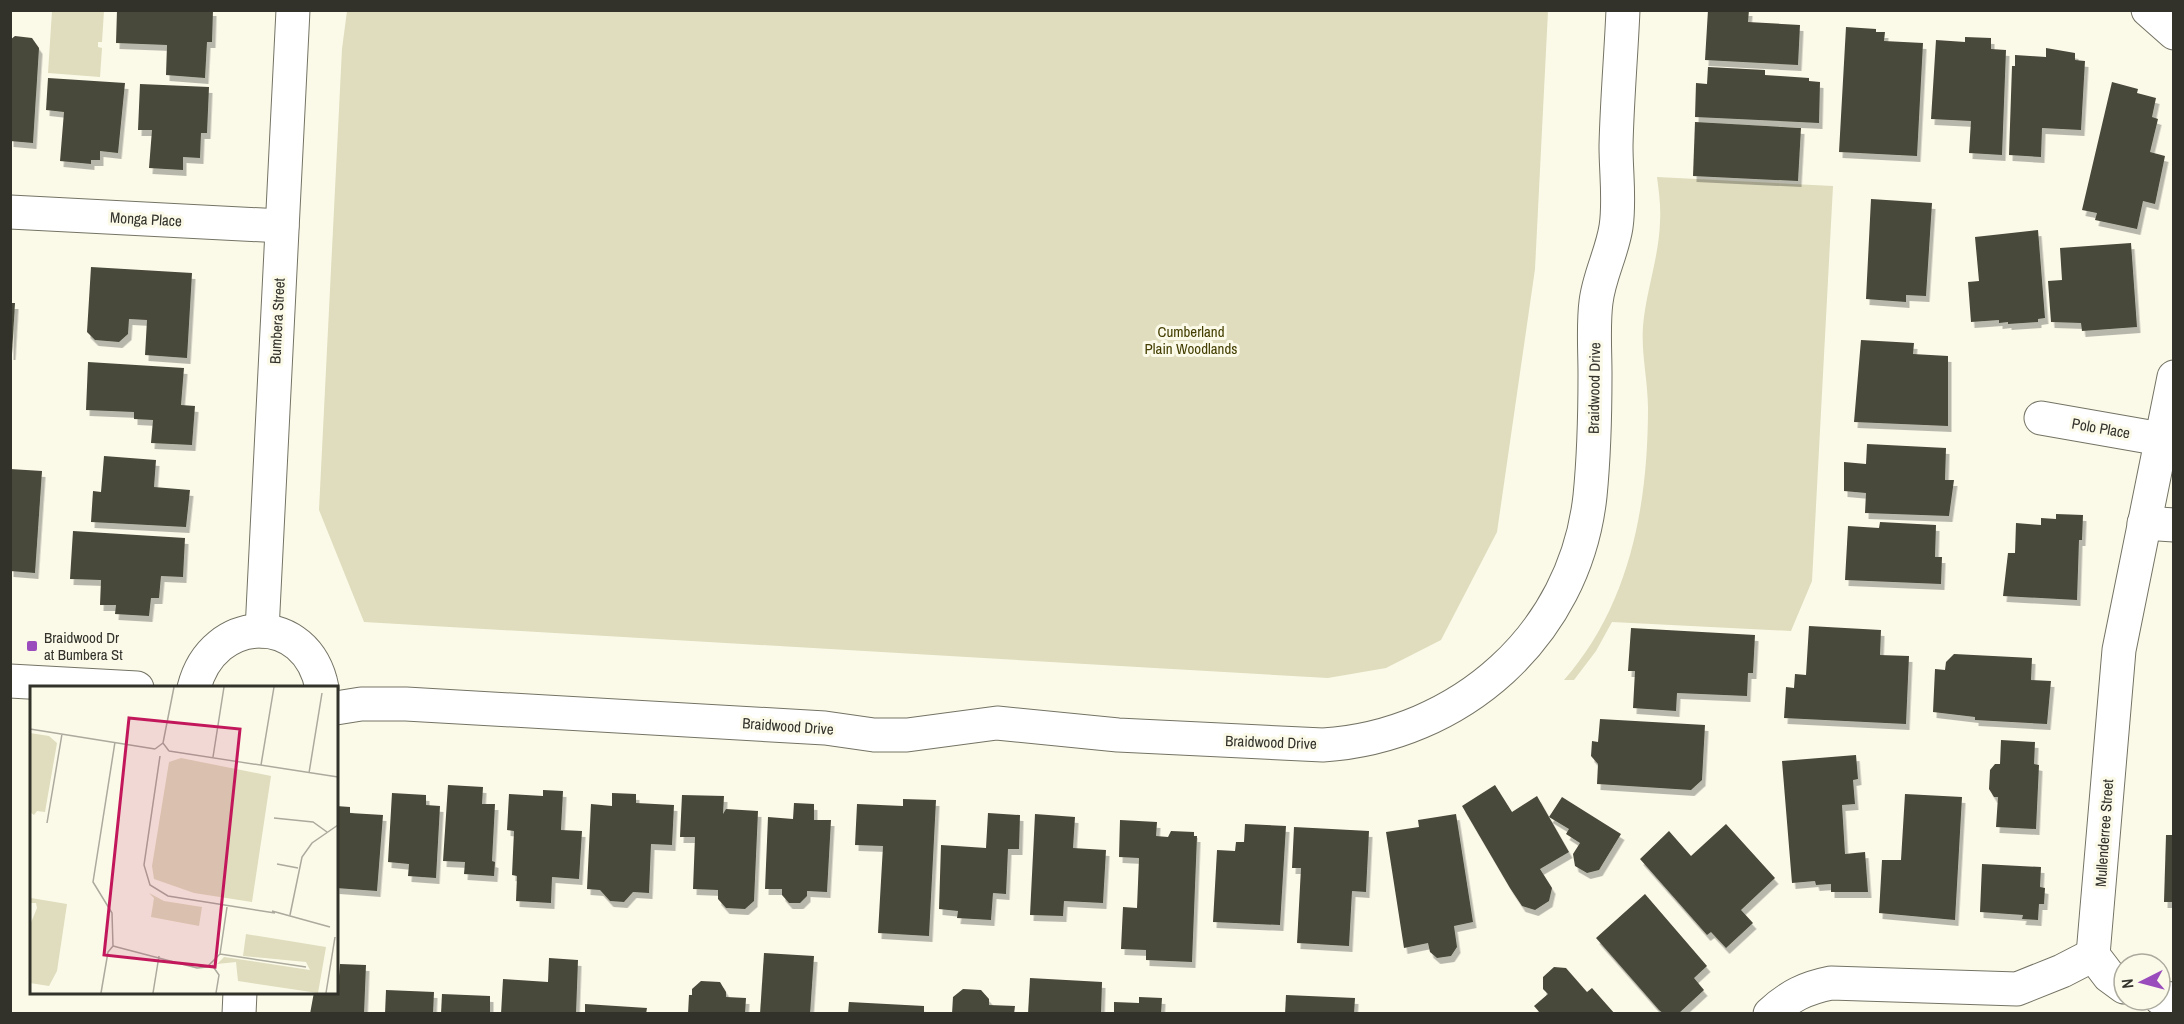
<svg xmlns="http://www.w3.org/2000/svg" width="2184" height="1024" font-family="'Archivo Narrow',sans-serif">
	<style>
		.green { fill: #dfddbd }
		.building { fill: #49483a; filter: url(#shadow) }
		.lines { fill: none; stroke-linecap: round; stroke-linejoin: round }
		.street-casing { stroke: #747364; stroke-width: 35 }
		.secondary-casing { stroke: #747364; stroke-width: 35 }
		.street { stroke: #fff; stroke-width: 33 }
		.secondary { stroke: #fff; stroke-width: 33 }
		.poi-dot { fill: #9a4cbc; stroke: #fbfae9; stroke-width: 2 }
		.labels { text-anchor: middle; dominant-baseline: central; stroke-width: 6; stroke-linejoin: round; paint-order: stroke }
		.street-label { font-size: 15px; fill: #32322b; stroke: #fbfae9 }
		.park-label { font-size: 15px; fill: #433e00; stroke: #fbfae9 }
		.poi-label { font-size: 15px; fill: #32322b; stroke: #fbfae9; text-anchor: start }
		.inset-road { fill: none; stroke: #abaa9d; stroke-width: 1.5 }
		.view { fill: #c2185b; fill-opacity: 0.15; stroke: #c2185b; stroke-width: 3 }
		.inset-edge { fill: none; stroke: #32322b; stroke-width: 3 }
	</style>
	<defs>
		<filter id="shadow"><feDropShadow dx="3.5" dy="6" stdDeviation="0" flood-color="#0004"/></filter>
	</defs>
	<rect width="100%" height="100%" fill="#fbfae9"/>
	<!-- green -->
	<g class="green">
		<path d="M52,11h52l-2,31h-4v5l4,1 -2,29 -52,-4z"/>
		<path d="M347,11h1201l-13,258 -38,263 -56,108 -55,28 -58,10 -964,-56 -45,-112 23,-461z"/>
		<path d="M1657,177l176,9 -21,395 -21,50 -179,-9 -16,29 -22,29h-10c66,-75 84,-175 84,-272 0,-28 -7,-54 -5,-82 3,-35 16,-69 17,-104 1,-15 -1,-30 -3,-45z"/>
	</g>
	<!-- building -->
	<g class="building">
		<path d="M117,10h96l-1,32h-5l-2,36 -39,-3 1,-30 -51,-2z"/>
		<path d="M1708,10h41l-1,12 52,3 -2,40 -93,-5z"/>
		<path d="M1846,27l30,2v3h9l-1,9 39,2 -6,113 -78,-4z"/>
		<path d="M15,36l17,2 7,10 -6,95 -23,-2v-101z"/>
		<path d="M1965,37l26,1v11l15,1 -4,105 -33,-2 2,-32 -40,-2 5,-79 29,2z"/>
		<path d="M2046,48l29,5v7l10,1 -4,69 -39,-2 -1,29 -32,-2 3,-89h3v-11l31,2z"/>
		<path d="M1708,67l57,3v5l44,3v3l11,1 -1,41 -124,-6 1,-34 11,1z"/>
		<path d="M48,78l77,5 -7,70 -18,-2v9h-9v4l-31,-3 4,-49 -18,-2z"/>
		<path d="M2112,82l26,7 -1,4 19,5 -4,19 6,2 -8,33 15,4 -10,48 -12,-3 -6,28 -42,-9 2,-7 -15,-3z"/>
		<path d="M140,84l69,3 -2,46h-6l-1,25 -17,-1v13l-34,-2 3,-38h-14z"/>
		<path d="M1695,122l106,6 -3,53 -105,-5z"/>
		<path d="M1871,199l61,4 -6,93 -20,-1v7l-40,-3z"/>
		<path d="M2038,230l7,88 -7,1v3l-30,2v-2l-9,1v-3l-28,2 -3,-40 11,-1 -4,-44z"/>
		<path d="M2131,243l6,84 -55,4 -1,-8 -30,-1 -3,-41 14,-1 -2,-32z"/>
		<path d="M91,267l101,6 -5,85 -42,-3 2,-35 -18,-1 -1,15 -9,8 -24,-2 -8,-8z"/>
		<path d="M10,303h5l-3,51h-2z"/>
		<path d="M1861,340l53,3 -1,11 35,2v70l-94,-4z"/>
		<path d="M88,362l96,6 -3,37 14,1 -3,39 -41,-2 2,-23 -19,-1v-7l-48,-2z"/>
		<path d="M1867,444l79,4 -1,32h9l-5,36 -84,-3 1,-20 -22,-2v-29l22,2z"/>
		<path d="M104,456l52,4 -2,27 36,3 -4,37 -95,-5 2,-31 8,1z"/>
		<path d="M10,469l32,2 -7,102 -25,-2z"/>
		<path d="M2056,514l27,1 -1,25h-3l-2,60 -74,-4 5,-43h7l1,-30 25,2v-7l15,1z"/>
		<path d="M1880,522l56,3 -1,32h7l-1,27 -96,-4 3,-54 31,2z"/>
		<path d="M73,531l112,7 -2,39 -22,-1 -2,22h-8l-2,18 -34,-2 1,-9h-16l1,-25 -31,-1z"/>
		<path d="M1809,626l72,4 -1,25 29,1 -3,68 -122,-6 2,-31 8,1 1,-14 11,1z"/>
		<path d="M1631,628l124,7 -2,38h-5l-1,23 -70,-3 -1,18 -43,-3 2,-37h-7z"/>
		<path d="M1954,654l78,4 -1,22 20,1 -4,43 -72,-4v-3l-42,-5 2,-43 10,1 1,-8z"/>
		<path d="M1600,719l105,6 -3,55 -11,10 -94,-6 1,-20 -7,-8 1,-15 6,1z"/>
		<path d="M2001,740l34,2 -1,22 5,1 -3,64 -40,-2 2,-30h-4l-5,-8 1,-19 5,-6h5z"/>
		<path d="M1856,755l2,24 -5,1 2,24 -13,1 3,49 20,-2 3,40h-37v-8l-15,1 -1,-4 -23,2 -10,-122z"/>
		<path d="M448,785l35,2 -1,17h13l-3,57 3,1 -1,14 -30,-2 1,-12 -22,-1z"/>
		<path d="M1495,785l17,27 25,-16 32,56 -29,17 12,19 -3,13 -14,9 -13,-4 -12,-18 -48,-82z"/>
		<path d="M543,790l20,1 -2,39 21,1 -3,48 -27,-2 -1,26 -35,-2 1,-25 -5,-1 2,-44 -7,-1 2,-36 34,2z"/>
		<path d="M392,793l34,2v10l14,1 -4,72 -28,-2 1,-12 -21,-2z"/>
		<path d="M612,793l24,1v9l38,2 -2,40 -21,-1 -2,49 -16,-1 -9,10 -14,-1 -10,-11 -13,-1 4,-85 21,2z"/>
		<path d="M1905,794l57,3 -7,123 -76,-7 3,-53h19z"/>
		<path d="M682,795l42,1 -1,18 3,-5 32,2 -4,90 -9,8 -19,-1 -8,-9v-9l-25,-1 2,-52h-15z"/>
		<path d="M1562,797l59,37 -22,36 -12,3 -12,-7 -2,-12 7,-11 -14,-9 3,-5 -20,-12z"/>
		<path d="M903,799l33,1 -7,136 -51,-3 5,-87 -28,-1 2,-41 46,2z"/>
		<path d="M794,803l20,1v16h17l-4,72 -20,-1v5l-7,7h-11l-7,-8v-6h-17l3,-72 25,2z"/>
		<path d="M336,806l14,1v6l33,2 -6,76 -41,-3z"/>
		<path d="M988,813l32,2 -1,34h-11l-2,45 -13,-1 -2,27 -34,-2 1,-7 -19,-2 2,-64 45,3z"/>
		<path d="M1035,814l40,3 -2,31 33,2 -3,53 -39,-2 -1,15 -33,-1z"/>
		<path d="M1456,814l17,108 -19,4 3,21 -6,9 -14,2 -7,-6 -2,-9 -24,5 -18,-116 33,-5 -1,-7z"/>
		<path d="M1120,820l37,2 -1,14 12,1 3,-6 23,1v4h3l-5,126 -46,-2v-10l-25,-1 2,-42 14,1 2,-50 -20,-1z"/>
		<path d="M1245,824l41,2 -6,99 -67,-3 4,-72 18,1 1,-9h8z"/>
		<path d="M1726,824l49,54 -34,32 12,13 -27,25 -15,-16 -4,3 -67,-76 29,-28 22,25z"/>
		<path d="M1294,827l75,4 -3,61 -14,-1 -3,55 -52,-3 4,-75h-9z"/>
		<path d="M2166,835h8v67h-10z"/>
		<path d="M1982,864l59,3 -1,20 5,1 -1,16h-5l-1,16 -16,-1 1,-4 -43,-3z"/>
		<path d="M1645,894l62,72 -13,12 10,12 -26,24h-14l-5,-4 -63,-72z"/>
		<path d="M764,953l50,3 -4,58h-50z"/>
		<path d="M549,958l29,2 -2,54h-75l2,-35 45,3z"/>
		<path d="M340,964l26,1 -2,49h-54l4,-22h22v-16h3z"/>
		<path d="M1554,967l12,1 21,24 5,-4 23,26h-74l-7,-8 14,-12 -5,-5v-12z"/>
		<path d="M1030,978l72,4 -1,32h-73z"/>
		<path d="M701,981l19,1 6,10v5l20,1 -1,16h-57l1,-19h3v-6z"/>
		<path d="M963,989l18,1 8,9v6l26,1 -1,8h-62l1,-17z"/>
		<path d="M386,990l48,2 -1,22h-48z"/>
		<path d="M442,994l48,2v18h-49z"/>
		<path d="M1286,995l69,3 -1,16h-69z"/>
		<path d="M1139,997l23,1 -1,16h-47v-12l25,1z"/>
		<path d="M849,1002l75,4v8h-76z"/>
		<path d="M585,1004l62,4 -1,6h-61z"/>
	</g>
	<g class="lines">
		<defs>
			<g id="street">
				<path d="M2148,10l26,23"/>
				<path d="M10,212l272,14"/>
				<path d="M2041,418l120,21"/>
				<path d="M2144,523l30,2"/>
				<path d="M262,631l31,-621"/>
				<path d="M2093,955l26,-305 55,-273"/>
				<path d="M2093,955l16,21 15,11"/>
				<path d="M2160,998l14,1"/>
				<path d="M239,1014l1,-22"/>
				<path d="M1770,1014c19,-18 36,-26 61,-31l186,6 45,-18 31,-16"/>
			</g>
			<g id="secondary">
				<path d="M10,681l127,7"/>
				<path d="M194,688c19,-75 113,-77 128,0"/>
				<path d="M336,708l25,-4h45l419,24 49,7h33l90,-12 121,12 205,10c137,-9 252,-110 267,-249 4,-40 5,-82 5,-122 0,-24 -2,-49 1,-72 3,-26 16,-49 20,-75 4,-26 0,-54 0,-81 1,-45 5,-90 7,-136"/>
			</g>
		</defs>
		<!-- street casing -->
		<use href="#street" class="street-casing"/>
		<!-- secondary casing -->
		<use href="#secondary" class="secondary-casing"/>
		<!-- street -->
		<use href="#street" class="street"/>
		<!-- secondary -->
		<use href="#secondary" class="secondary"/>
	</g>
	<!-- markers -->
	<rect class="poi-dot" x="26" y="640" width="12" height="12" rx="3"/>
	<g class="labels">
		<!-- street labels -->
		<g class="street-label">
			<text transform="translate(146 219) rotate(3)">Monga Place</text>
			<text transform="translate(277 321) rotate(-87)">Bumbera Street</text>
			<text transform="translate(1594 388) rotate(-89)">Braidwood Drive</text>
			<text transform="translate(2101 428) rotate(10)">Polo Place</text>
			<text transform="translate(788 726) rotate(4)">Braidwood Drive</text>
			<text transform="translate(1271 742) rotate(2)">Braidwood Drive</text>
			<text transform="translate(2104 833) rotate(-86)">Mullenderree Street</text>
		</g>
		<!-- park labels -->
		<g class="park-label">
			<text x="1191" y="331">Cumberland<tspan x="1191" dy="17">Plain Woodlands</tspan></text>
		</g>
		<!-- poi labels -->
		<g class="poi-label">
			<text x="44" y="637">Braidwood Dr<tspan x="44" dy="17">at Bumbera St</tspan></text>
		</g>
	</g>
	<!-- overview -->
	<g transform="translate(30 686)">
		<rect width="308" height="308" fill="#fbfae9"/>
		<path d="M0,47l19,3 8,7 -12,69 -8,-1 -3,4 -4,-3zM151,72l90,18 -19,126 -58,-9 -40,-14 -2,-13 17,-104zM119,207l15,8 38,6 -3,19 -48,-9 3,-19zM1,212l36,6 -10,67 -8,15 -19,-3v-58l7,-17 -1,-5h-6zM216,248l80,13 -8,46 -80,-12 -2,-19 -19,2 7,-7 86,13 -4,-8 -63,-6z" fill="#dfddbd"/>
		<path class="inset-road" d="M0,43l125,20M133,57l11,-56M125,63l8,-6 6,8M139,65l169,26M130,70l-16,109 6,20 18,11 107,17M183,71l11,-70M231,79l13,-78M279,87l13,-80M244,132l39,4 14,10M17,137l15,-89M247,178l21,4M242,225l58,16M260,229l12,-58 10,-14 26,-18M83,260l-1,-33 -19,-31 22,-140M83,260l84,22 10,-1 13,-13 7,-47M190,268l86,13M182,279l7,10 -3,18M71,307l7,-41 5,-6M123,307l6,-37M296,307l9,-56"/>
		<path class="view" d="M99,32l111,11 -25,238 -111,-12z"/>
		<rect width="308" height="308" class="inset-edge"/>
	</g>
	<!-- border -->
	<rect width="2184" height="1024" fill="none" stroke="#32322b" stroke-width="24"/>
	<!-- north arrow -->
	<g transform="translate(2142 982) rotate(264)"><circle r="28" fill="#fbfae9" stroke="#abaa9d" stroke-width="1.5"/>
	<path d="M0-4.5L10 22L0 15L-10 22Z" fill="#9a4cbc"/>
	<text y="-9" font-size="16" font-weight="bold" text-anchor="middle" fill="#32322b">N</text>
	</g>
</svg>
